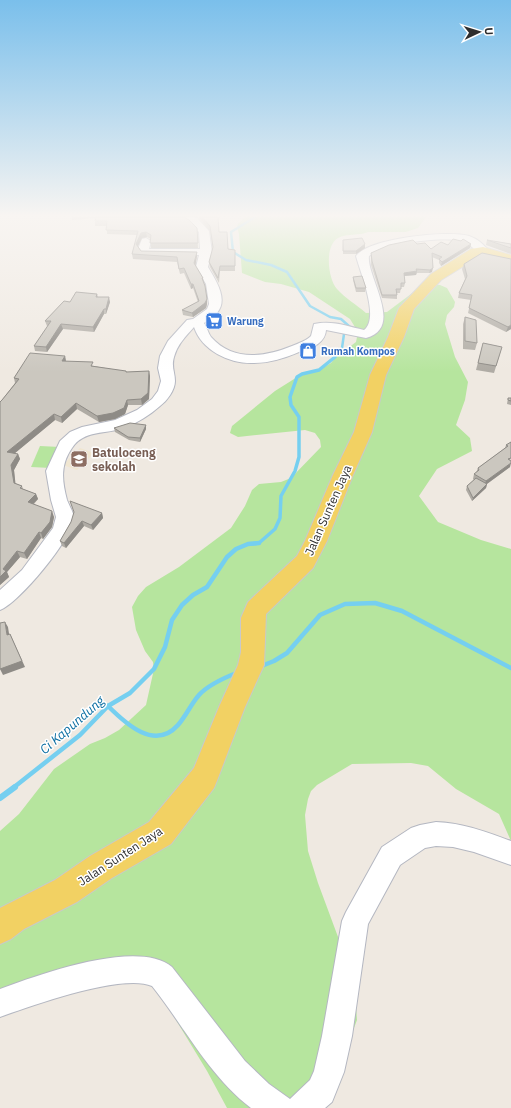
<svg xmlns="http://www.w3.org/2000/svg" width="511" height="1108" font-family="'IBM Plex Sans',sans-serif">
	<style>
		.education { fill: #f0e6d1 }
		.green { fill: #b6e59e }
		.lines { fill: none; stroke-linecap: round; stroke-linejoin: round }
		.stream-far3 { stroke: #75cff0; stroke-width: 2.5 }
		.stream-far2 { stroke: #75cff0; stroke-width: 3.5 }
		.stream-far1 { stroke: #75cff0; stroke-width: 4.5 }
		.stream { stroke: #75cff0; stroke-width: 6 }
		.minor-casing { stroke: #b4b7c1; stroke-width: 2 }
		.major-casing { stroke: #c9c9c9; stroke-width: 2 }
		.minor { fill: #fff; fill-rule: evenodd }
		.major { fill: #f2d163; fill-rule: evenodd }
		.wall { fill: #afaba4 }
		.shaded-wall { fill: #8e8b86 }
		.building { fill: #cbc7bf; stroke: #8e8b86 }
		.labels { text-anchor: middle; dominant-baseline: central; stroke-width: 3; stroke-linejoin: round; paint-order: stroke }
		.far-shop-label { font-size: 10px; font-weight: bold; fill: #366cbe; stroke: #fff; text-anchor: start }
		.education-label { font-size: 12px; font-weight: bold; fill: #785e54; stroke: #fff; text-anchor: start }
		.street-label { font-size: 12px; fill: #2e2e2e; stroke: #fff }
		.water-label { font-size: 13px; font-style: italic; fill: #0d6fa3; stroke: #fff }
	</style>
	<rect width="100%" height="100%" fill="#efe9e1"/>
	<!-- education -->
	<path class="education" d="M80,448l14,5 -17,17 -14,-5z"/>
	<!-- green -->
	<g class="green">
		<path d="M245,217h181l-8,11 -12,4h-38c-9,4 -21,1 -30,6 -14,8 -10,41 -1,51 8,9 20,16 29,24l21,-1 32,-24 13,-4 8,1 7,3 8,14 -1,5 -7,8 -2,9 10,33 13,25 -3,18 -9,25 14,13 2,13 -35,18 -18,27 19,26 43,18 30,9v292l-12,-27 -43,-25 -28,-23 -17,-3 -59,1 -35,21 -6,6 -3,8 -3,16 3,36 10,32 36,97 3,40 -26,69 -20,19h-84l-20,-37 -45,-74 -39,-40 -123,36v-162l19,-17 35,-45 36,-25 15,-6 14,-8 27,-25 8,-36 -1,-7 -8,-11 -9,-21 -4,-23 6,-11 8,-9 33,-20 52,-39 14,-22 7,-16 7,-6 22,-2 10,-4 30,-31 -1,-7 -5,-7 -10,-3 -67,7 -8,-4 2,-7 43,-35 27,-17 17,-4 12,-7 4,-5 21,-16 2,-10 -8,-13 -41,-27 -28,-8 -16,-2 -23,-9 -3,-39 -2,-7 1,-3z"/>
		<path d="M40,446l20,1 -9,21 -20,-1z"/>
	</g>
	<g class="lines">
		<!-- stream-far3 -->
		<path class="stream-far3" d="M255,217l-24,15 2,20 13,8 25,5 16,7 23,34 20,11 11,2 9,8 -6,7 -2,14 -8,10"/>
		<!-- stream-far2 -->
		<path class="stream-far2" d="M251,544l8,-1 16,-14 5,-11 1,-22 14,-25 4,-14v-40l-8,-12 -1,-8 7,-20 5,-3 17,-4 16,-13"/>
		<!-- stream-far1 -->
		<g class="stream-far1">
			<path d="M259,667l15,-6 13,-8 33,-38 25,-11 30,-1 27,8 109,57"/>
			<path d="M108,706c18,18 47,45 70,19 8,-9 13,-21 21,-30 10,-11 27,-18 40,-23"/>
			<path d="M13,788l67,-53 28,-29 22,-13 24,-24 11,-22 7,-27 10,-15 11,-10 14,-8 20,-30 9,-8 12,-5 11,-1"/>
		</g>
		<!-- stream -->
		<path class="stream" d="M0,798l15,-11"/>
		<defs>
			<g id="minor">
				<path d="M179,217h15l4,2 11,12 3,21 -4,15c7,12 21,32 9,46 -4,4 -9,7 -13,10 3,4 4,10 7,14 22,25 54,20 81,9 7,-3 14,-5 19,-10l3,-12c18,-4 33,2 50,6 16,-12 -4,-58 -8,-74 13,-18 92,-26 113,-20 9,3 14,8 20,15l-6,3c-8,-2 -12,-10 -20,-13 -23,-5 -75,2 -94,15 -3,20 36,72 -3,82l-40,-8c-1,14 -15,18 -27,22 -14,6 -29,11 -45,11 -24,1 -52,-12 -60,-36 -8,9 -17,18 -20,30 -3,10 1,15 1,24 0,9 -8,20 -15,25 -10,9 -23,17 -36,22 -17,6 -41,2 -52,20 -12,17 -10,33 -5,52 2,5 6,12 7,17 0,20 -56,87 -74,93v-20l22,-20 31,-42 3,-11 -5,-17 -5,-29 14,-30 10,-9 12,-5 33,-7 22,-10 15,-11 6,-8 3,-10 -3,-13 2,-12 8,-15 19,-21 6,-1 14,-10 2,-5 -3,-20 -10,-17 3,-12h-53l-4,-1 -4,-5 4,-10 4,-1 5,3 -2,8h51l-1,-17 -9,-9z"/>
				<path d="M436,822c27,1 50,10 75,19v24l-37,-13 -21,-5 -17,-1 -11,2 -25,17 -32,59 -16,112 -8,36 -12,30 -7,6h-74c-42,-32 -67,-82 -99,-122 -30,-13 -121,20 -152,31v-28c38,-14 138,-51 172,-22l73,94 24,23 21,15 20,-19 4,-9 8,-35 20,-115 4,-9 36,-65 29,-19 9,-3z"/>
			</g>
			<path id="major" d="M483,247l28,8v8l-31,-7 -39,24 -27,29 -10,28 -18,38 -14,57 -19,43 -26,66 -14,27 -47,46 -2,51 -19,42 -27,71 -4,10 -43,56 -59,34 -35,24 -53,27 -13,10 -11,5v-36l55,-28 35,-24 59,-34 45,-54 25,-61 19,-42 3,-13v-34l7,-16 49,-46 8,-15 28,-66 21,-43 16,-57 18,-38 11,-29 32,-34 40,-25z"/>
		</defs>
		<!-- minor casing -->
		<use href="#minor" class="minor-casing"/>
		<!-- major casing -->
		<use href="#major" class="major-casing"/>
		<!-- minor -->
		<use href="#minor" class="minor"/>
		<!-- major -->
		<use href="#major" class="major"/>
	</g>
	<!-- wall -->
	<g class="wall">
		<path d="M72,217h112l13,11 1,20h-47v-9l-4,-2 -5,1 -4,8 3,5 56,5 -2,9 8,13 1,5 3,16v5l-1,4 -13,9 -10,-2 -1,-5 16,-8 -5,-14 -2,1 -7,-16 -4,1 -3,-12 -44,-3 -1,-5 5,-19 -30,-1v-8h-12v-5l1,-3 -24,2z"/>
		<path d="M198,217h22l-2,4 1,11 9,17 7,1v21h-15l-1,12 -9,-16 -1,-5 4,-14 -3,-17 -11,-13z"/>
		<path d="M343,240l22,4v4l-9,6h-13z"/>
		<path d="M487,240l24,4v10l-25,-9z"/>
		<path d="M417,244l14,5 40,-5 -1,4 -29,18 -2,-3v-3l-7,-3v15l-3,1h-12l-1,2 -12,1 1,7 -1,4h-3l-1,6h-3v6l-15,-1 -11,-33v-12z"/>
		<path d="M464,264l47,65 -5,3 -38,-19 3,-13 -13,-2 1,-5 6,-14 -3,-10z"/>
		<path d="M353,277l13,11 -1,4h-9l-3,-12z"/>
		<path d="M97,294l1,3 12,5 -4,12h-2l-10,18 -31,-3 -16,23 -12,-1 -1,-5 14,-20h-1l-2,-5 25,-19z"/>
		<path d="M465,317l12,26 -2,7 -12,-1v-25z"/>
		<path d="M483,343l19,4 -8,26 -18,-3z"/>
		<path d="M65,356l1,5 84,15 -1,23 -7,6h-14l-3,9 -10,5 -16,3 -22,-13 -15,14 -7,-3 -40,33 3,1 2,5 -6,11 1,13 7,3 1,3 13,5 2,5 -4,5 20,13 -2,10 -9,12 -2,-1 -14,21 -7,-2 -13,15 2,5 -9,8 2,-185 13,-17 -1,-5z"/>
		<path d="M508,398h3v7l-4,-1z"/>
		<path d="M146,425v4l-6,13 -11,-2 -14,-8 -1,-4z"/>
		<path d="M511,442l-1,25 -23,17 -1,4 -14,13 -6,-11 1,-4 7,-6 -1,-1 1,-5 2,-1 2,-5 27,-20 1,-3z"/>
		<path d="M102,513l1,5 -10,12 -9,-4 -18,22 -4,-2 -2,-5 11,-19z"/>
	</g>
	<!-- shaded-wall -->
	<g class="shaded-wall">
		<path d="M146,232l1,5 -5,1 -5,10 -1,-4 5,-11z"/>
		<path d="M365,244v4l-9,6v-3z"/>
		<path d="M471,244l-1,4 -29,18 1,-4z"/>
		<path d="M197,252v4l-2,12 -1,-5z"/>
		<path d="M433,268l-1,4 -3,1 1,-3z"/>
		<path d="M417,271l-1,4 -13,1 1,-3z"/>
		<path d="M191,284h2v4l-2,1z"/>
		<path d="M109,297l1,5 -4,12v-5z"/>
		<path d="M207,299v5l-1,4 -13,9 -1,-4z"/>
		<path d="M104,309v5l-10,18 -1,-5z"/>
		<path d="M61,324l2,5 -16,23 -1,-5z"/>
		<path d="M511,325v4l-5,3 2,-5z"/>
		<path d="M65,356l1,6 -4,-1z"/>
		<path d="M149,371l1,5 -1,23 -7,6 -1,-6z"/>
		<path d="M127,400l1,5 -3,9 -10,5 -16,3 -2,-6z"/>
		<path d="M76,403l1,6 -15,14 -1,-6z"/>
		<path d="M54,414l1,6 -46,38 -2,-6z"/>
		<path d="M146,425v4l-6,13v-4z"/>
		<path d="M18,454l2,5 -6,11 2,18 -2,-5 -3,-18z"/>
		<path d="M511,463l-1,4 -26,19 2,-5z"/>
		<path d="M487,484l-1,4 -14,13 1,-3z"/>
		<path d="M36,494l2,5 -8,8 -2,-5z"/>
		<path d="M52,511l2,6 -2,10 -9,12 -2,-6z"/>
		<path d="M102,513l1,5 -10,12 -2,-5z"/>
		<path d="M82,521l2,5 -18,22 -2,-5z"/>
		<path d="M39,532l2,6 -14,21 -3,-6z"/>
		<path d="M17,551l3,6 -13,15 2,5 -9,8v-8l3,-8z"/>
		<path d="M5,622l3,5 2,13 -3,-5z"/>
		<path d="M10,634l15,33 -22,8 -3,-6z"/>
	</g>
	<!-- building -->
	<g class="building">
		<path d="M96,217h88l5,3 8,8 1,15h-48l1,-8 -5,-3 -5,1 -5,11 5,7 56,1 -3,11 9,15h-1l3,8 2,13 -2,4 -13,10 -10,-3 17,-9 -6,-17h-2l-7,-16 -5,1 -2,-12 -45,-3 6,-23 -32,-1 1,-9h-12z"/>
		<path d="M202,217h16l1,15h8l1,17 7,1v16h-15l-2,12 -9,-16 4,-15 -3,-21z"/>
		<path d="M362,238l3,6 -9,7h-13v-11z"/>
		<path d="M453,239l8,2 2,-2 8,5 -29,18 -3,-3 3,-2 -10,-4 1,15 -3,2 -14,-1 1,2 -13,2 1,10h-4v6h-5l1,6h-15l-10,-34 -1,-8 18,-8 24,-5 4,4 8,-1 6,6 10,-7 7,3z"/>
		<path d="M487,240l24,4v4z"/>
		<path d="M482,253l29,6v66l-3,2 -39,-19 3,-13 -13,-2 8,-17 -3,-12z"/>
		<path d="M362,276l4,12h-10l-3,-11z"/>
		<path d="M76,292l21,2 -1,3h13l-3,12h-2l-11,18 -32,-3 -15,23 -12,-1 17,-25h-6l19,-20 6,1z"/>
		<path d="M465,317l11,3 1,23 -12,-2z"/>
		<path d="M483,343l19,4 -6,19 -18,-3z"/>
		<path d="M30,353l35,3 -3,5 31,1 -2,4 35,5v1l23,-1 -1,22 -7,6 -14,1 -3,8 -11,5 -16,3 -21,-13 -15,14 -7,-3 -47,38 11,2 -7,11 3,18 8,3 -2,2 16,6 -8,8 24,9 -2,11 -9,11 -2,-1 -15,21 -7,-2 -14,18 3,2 -6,6v-175l2,-2 17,-21 -5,-1z"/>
		<path d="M508,398h3v3l-3,-1z"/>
		<path d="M130,423l16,2 -6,13 -12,-1 -14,-9z"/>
		<path d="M511,442v16l-3,1 3,2v2l-25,18 -12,-7 5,-4 -1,-2 30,-22 -2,-1z"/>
		<path d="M476,478l11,6 -14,14 -6,-12z"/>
		<path d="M70,501l32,12 -11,12 -9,-4 -18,22 -4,-2 11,-19 3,-10z"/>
		<path d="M5,622l2,13 3,-1 12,27 -22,8v-46z"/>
	</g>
	<!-- sky -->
	<linearGradient id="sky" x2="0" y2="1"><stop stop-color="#7abfeb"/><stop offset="0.58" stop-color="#f8f5f2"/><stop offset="1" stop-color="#f8f5f2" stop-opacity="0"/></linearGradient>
	<rect width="511" height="372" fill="url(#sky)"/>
	<!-- icons -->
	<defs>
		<symbol id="supermarket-square" viewBox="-11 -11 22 22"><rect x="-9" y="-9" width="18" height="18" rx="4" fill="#3f7fe0" stroke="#fff"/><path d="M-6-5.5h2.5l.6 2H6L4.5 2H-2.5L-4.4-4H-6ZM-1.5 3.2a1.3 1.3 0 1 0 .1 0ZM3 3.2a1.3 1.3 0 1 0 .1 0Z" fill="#fff"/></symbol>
		<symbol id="shop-square" viewBox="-11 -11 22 22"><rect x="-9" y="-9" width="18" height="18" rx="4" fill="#3f7fe0" stroke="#fff"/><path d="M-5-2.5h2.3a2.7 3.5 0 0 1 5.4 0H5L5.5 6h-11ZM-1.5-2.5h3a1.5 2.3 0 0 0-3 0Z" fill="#fff"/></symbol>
		<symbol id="school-square" viewBox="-11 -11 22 22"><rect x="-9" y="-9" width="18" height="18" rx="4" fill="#8d6e63" stroke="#fff"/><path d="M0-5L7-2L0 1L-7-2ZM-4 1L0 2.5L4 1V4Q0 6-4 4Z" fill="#fff"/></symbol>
	</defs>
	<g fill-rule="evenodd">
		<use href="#supermarket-square" x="204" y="311" width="20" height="20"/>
		<use href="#shop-square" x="298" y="341" width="20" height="20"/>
		<use href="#school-square" x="69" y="449" width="20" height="20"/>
	</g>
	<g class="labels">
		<!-- far-shop labels -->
		<g class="far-shop-label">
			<text x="227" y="321">Warung</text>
			<text x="321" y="351">Rumah Kompos</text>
		</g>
		<!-- education labels -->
		<g class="education-label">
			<text x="92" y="452">Batuloceng<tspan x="92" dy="14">sekolah</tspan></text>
		</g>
		<!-- street labels -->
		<g class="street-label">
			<text transform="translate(328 510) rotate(-66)">Jalan Sunten Jaya</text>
			<text transform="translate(120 856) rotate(-33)">Jalan Sunten Jaya</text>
		</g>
		<!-- water labels -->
		<g class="water-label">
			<text transform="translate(72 725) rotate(-41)">Ci Kapundung</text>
		</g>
	</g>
	<!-- north arrow -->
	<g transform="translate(479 32) rotate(86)" stroke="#ffffff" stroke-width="3" paint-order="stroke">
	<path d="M0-3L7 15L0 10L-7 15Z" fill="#2e2e2e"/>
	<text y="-6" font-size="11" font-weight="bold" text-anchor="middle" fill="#2e2e2e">U</text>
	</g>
</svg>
